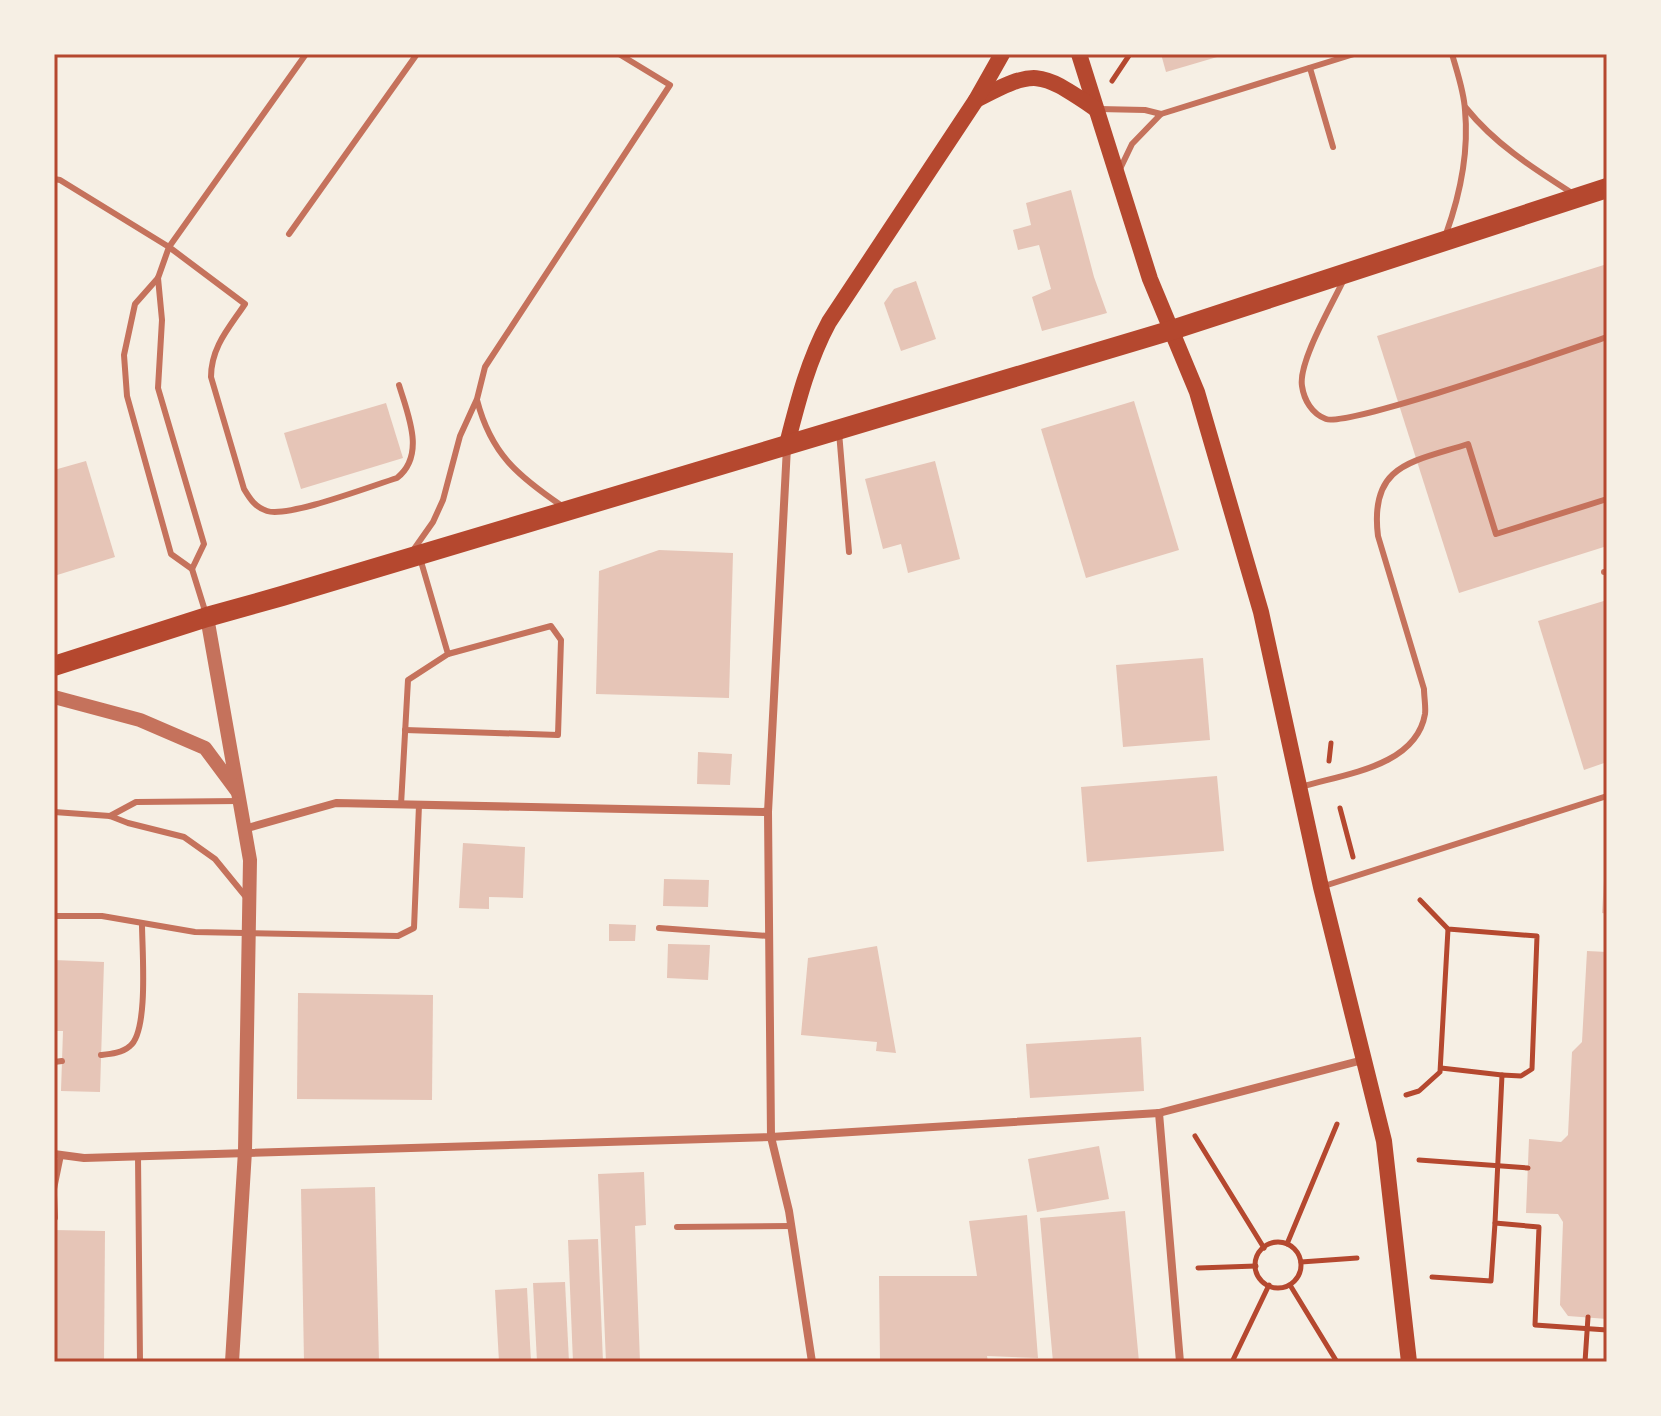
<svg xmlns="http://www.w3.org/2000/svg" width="1661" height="1416" font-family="'Roboto Condensed',sans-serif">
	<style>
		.building { fill: #e6c5b7 }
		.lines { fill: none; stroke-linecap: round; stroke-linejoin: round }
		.path { stroke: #b5482f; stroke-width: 5 }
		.service { stroke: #c5725c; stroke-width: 6 }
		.minor { stroke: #c5725c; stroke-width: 8 }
		.tertiary { stroke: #c5725c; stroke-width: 14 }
		.secondary { stroke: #b5482f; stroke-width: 16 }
		.primary { stroke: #b5482f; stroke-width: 20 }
		.neatline { fill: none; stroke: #b5482f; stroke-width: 3 }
	</style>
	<rect width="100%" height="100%" fill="#f6efe4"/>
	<!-- building -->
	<g class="building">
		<path d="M1161,54h63v1l-58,17z"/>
		<path d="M1071,190l23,87 13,36 -65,18 -10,-34 19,-8 -12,-44 -21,5 -5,-20 18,-5 -5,-22z"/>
		<path d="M1607,264v282l-148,47 -82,-257z"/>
		<path d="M916,281l20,58 -35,12 -17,-48 10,-14z"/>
		<path d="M1134,401l45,149 -93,28 -45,-149z"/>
		<path d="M386,403l17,55 -102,31 -17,-56z"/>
		<path d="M86,461l29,96 -61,19v-106z"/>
		<path d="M935,461l25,98 -52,14 -7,-29 -18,5 -18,-70z"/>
		<path d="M659,550l74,3 -4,145 -133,-4 3,-123z"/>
		<path d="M1607,600v162l-23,8 -46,-149z"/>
		<path d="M1203,658l7,82 -87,7 -7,-82z"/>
		<path d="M698,752l34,2 -2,31 -33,-1z"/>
		<path d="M1217,776l7,75 -137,11 -6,-75z"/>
		<path d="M463,843l62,4 -2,51 -34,-1v12l-30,-1z"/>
		<path d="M1605,865l2,1v48l-5,-1z"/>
		<path d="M664,879l45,1 -1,27 -45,-1z"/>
		<path d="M609,924l27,1 -1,16h-26z"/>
		<path d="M668,944l42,1 -2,35 -41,-2z"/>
		<path d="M877,946l19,107 -20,-2 1,-9 -76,-7 7,-77z"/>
		<path d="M1587,951l20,1v367l-39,-3 -8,-11 3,-83 -5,-8 -32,-1 3,-74 32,3 7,-7 4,-83 10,-10z"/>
		<path d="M54,960l50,2 -4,130 -39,-1 2,-60h-9z"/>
		<path d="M298,993l135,2 -1,105 -135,-1z"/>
		<path d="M1141,1037l3,54 -114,7 -4,-54z"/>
		<path d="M1099,1146l10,53 -72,13 -9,-53z"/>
		<path d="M644,1172l2,53 -11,1 5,136h-34l-8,-188z"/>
		<path d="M375,1187l4,175h-75l-3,-173z"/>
		<path d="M1125,1211l14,151h-86l-13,-144z"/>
		<path d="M1027,1215l11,143 -51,-2 1,6h-108l-1,-86h98l-8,-55z"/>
		<path d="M54,1230l51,1 -1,131h-50z"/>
		<path d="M598,1239l5,123h-30l-5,-122z"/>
		<path d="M565,1282l4,80h-32l-4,-79z"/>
		<path d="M527,1288l4,74h-32l-4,-72z"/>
	</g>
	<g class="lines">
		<!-- path -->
		<g class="path">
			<path d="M1112,81l18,-27"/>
			<path d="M1329,761l2,-18"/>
			<path d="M1340,808l13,49"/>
			<path d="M1420,900l28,29 89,7 -5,133 -11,7 -19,-1 -7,148 44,4 -4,98 72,5"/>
			<path d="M1441,1068l61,7"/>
			<path d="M1406,1095l13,-4 21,-19 8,-143"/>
			<path d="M1195,1136l69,112"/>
			<path d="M1419,1160l109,8"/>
			<circle cx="1278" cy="1265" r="23"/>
			<path d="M1287,1244l50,-120"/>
			<path d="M1301,1262l56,-4"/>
			<path d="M1198,1268l58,-2"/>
			<path d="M1432,1277l59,4 4,-58"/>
			<path d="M1290,1285l47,77"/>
			<path d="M1232,1362l37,-77"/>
			<path d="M1585,1362l3,-45"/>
		</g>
		<!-- service -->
		<g class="service">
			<path d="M306,54l-137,193 76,57c-16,24 -34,43 -34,73l33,112c6,10 11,18 23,22 21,7 104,-25 130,-33 29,-23 11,-63 2,-93"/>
			<path d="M1310,68l23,79"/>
			<path d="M1466,108c30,37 67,60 106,85"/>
			<path d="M1099,109l46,1 16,4 -29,30 -12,25"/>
			<path d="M1161,114l193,-60"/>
			<path d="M54,179l6,1 109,67 -11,31 -23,26 -11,51 3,41 44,158 21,15 14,45"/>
			<path d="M289,234l128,-180"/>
			<path d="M1446,234c14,-39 23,-82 19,-124 -1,-19 -8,-38 -13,-56"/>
			<path d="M158,278l4,42 -4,68 46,156 -12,25"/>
			<path d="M1344,279c-11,24 -46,83 -42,107 2,14 10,28 24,33 23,8 242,-69 281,-82"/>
			<path d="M477,400c14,54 41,76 85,106"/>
			<path d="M839,432l10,120"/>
			<path d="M414,549l19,-27 10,-22 17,-64 17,-37 8,-32 185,-282 -51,-31"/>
			<path d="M1604,572h3"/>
			<path d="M405,730l153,5 3,-95 -10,-14 -103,28"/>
			<path d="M1301,787c42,-13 115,-20 124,-73 1,-7 -1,-17 -1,-25l-46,-153c-9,-72 34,-74 90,-92l28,90 111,-35"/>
			<path d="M401,805l7,-125 40,-26 -28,-96"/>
			<path d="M54,812l56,4 18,7 56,14 31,22 31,38"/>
			<path d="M110,816l26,-14 103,-1"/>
			<path d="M1321,887l286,-91"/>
			<path d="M54,916h48l93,16 203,4 16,-8 5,-123"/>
			<path d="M659,928l110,8"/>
			<path d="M101,1055c10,-1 21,-2 29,-9 19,-15 12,-97 12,-122"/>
			<path d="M54,1062l8,-1"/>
			<path d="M138,1156l2,206"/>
			<path d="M54,1189l7,-34"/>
			<path d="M54,1195l1,23"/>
			<path d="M677,1227l114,-1"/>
		</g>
		<!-- minor -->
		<g class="minor">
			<path d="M787,447l-19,365 3,325 18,74 23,151"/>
			<path d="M244,829l92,-26 432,9"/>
			<path d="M1159,1113l21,249"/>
			<path d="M54,1154l30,4 687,-21 388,-24 204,-53"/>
		</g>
		<!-- tertiary -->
		<g class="tertiary">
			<path d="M207,617l43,243 -5,291 -13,211"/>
			<path d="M54,697l86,23 65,28 32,43"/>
		</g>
		<!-- secondary -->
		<g class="secondary">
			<path d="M1079,54l71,225 47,113 64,220 60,275 63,254 25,221"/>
			<path d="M976,100c61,-32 63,-29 120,9"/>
			<path d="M787,444c11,-43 21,-83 42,-122l147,-222 26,-46"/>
		</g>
		<!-- primary -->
		<path class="primary" d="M54,666l153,-49 75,-21 890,-266 435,-142"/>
	</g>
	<!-- border -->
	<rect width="1661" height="1416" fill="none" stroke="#f6efe4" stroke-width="112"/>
	<rect x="56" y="56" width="1549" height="1304" class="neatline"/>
</svg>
